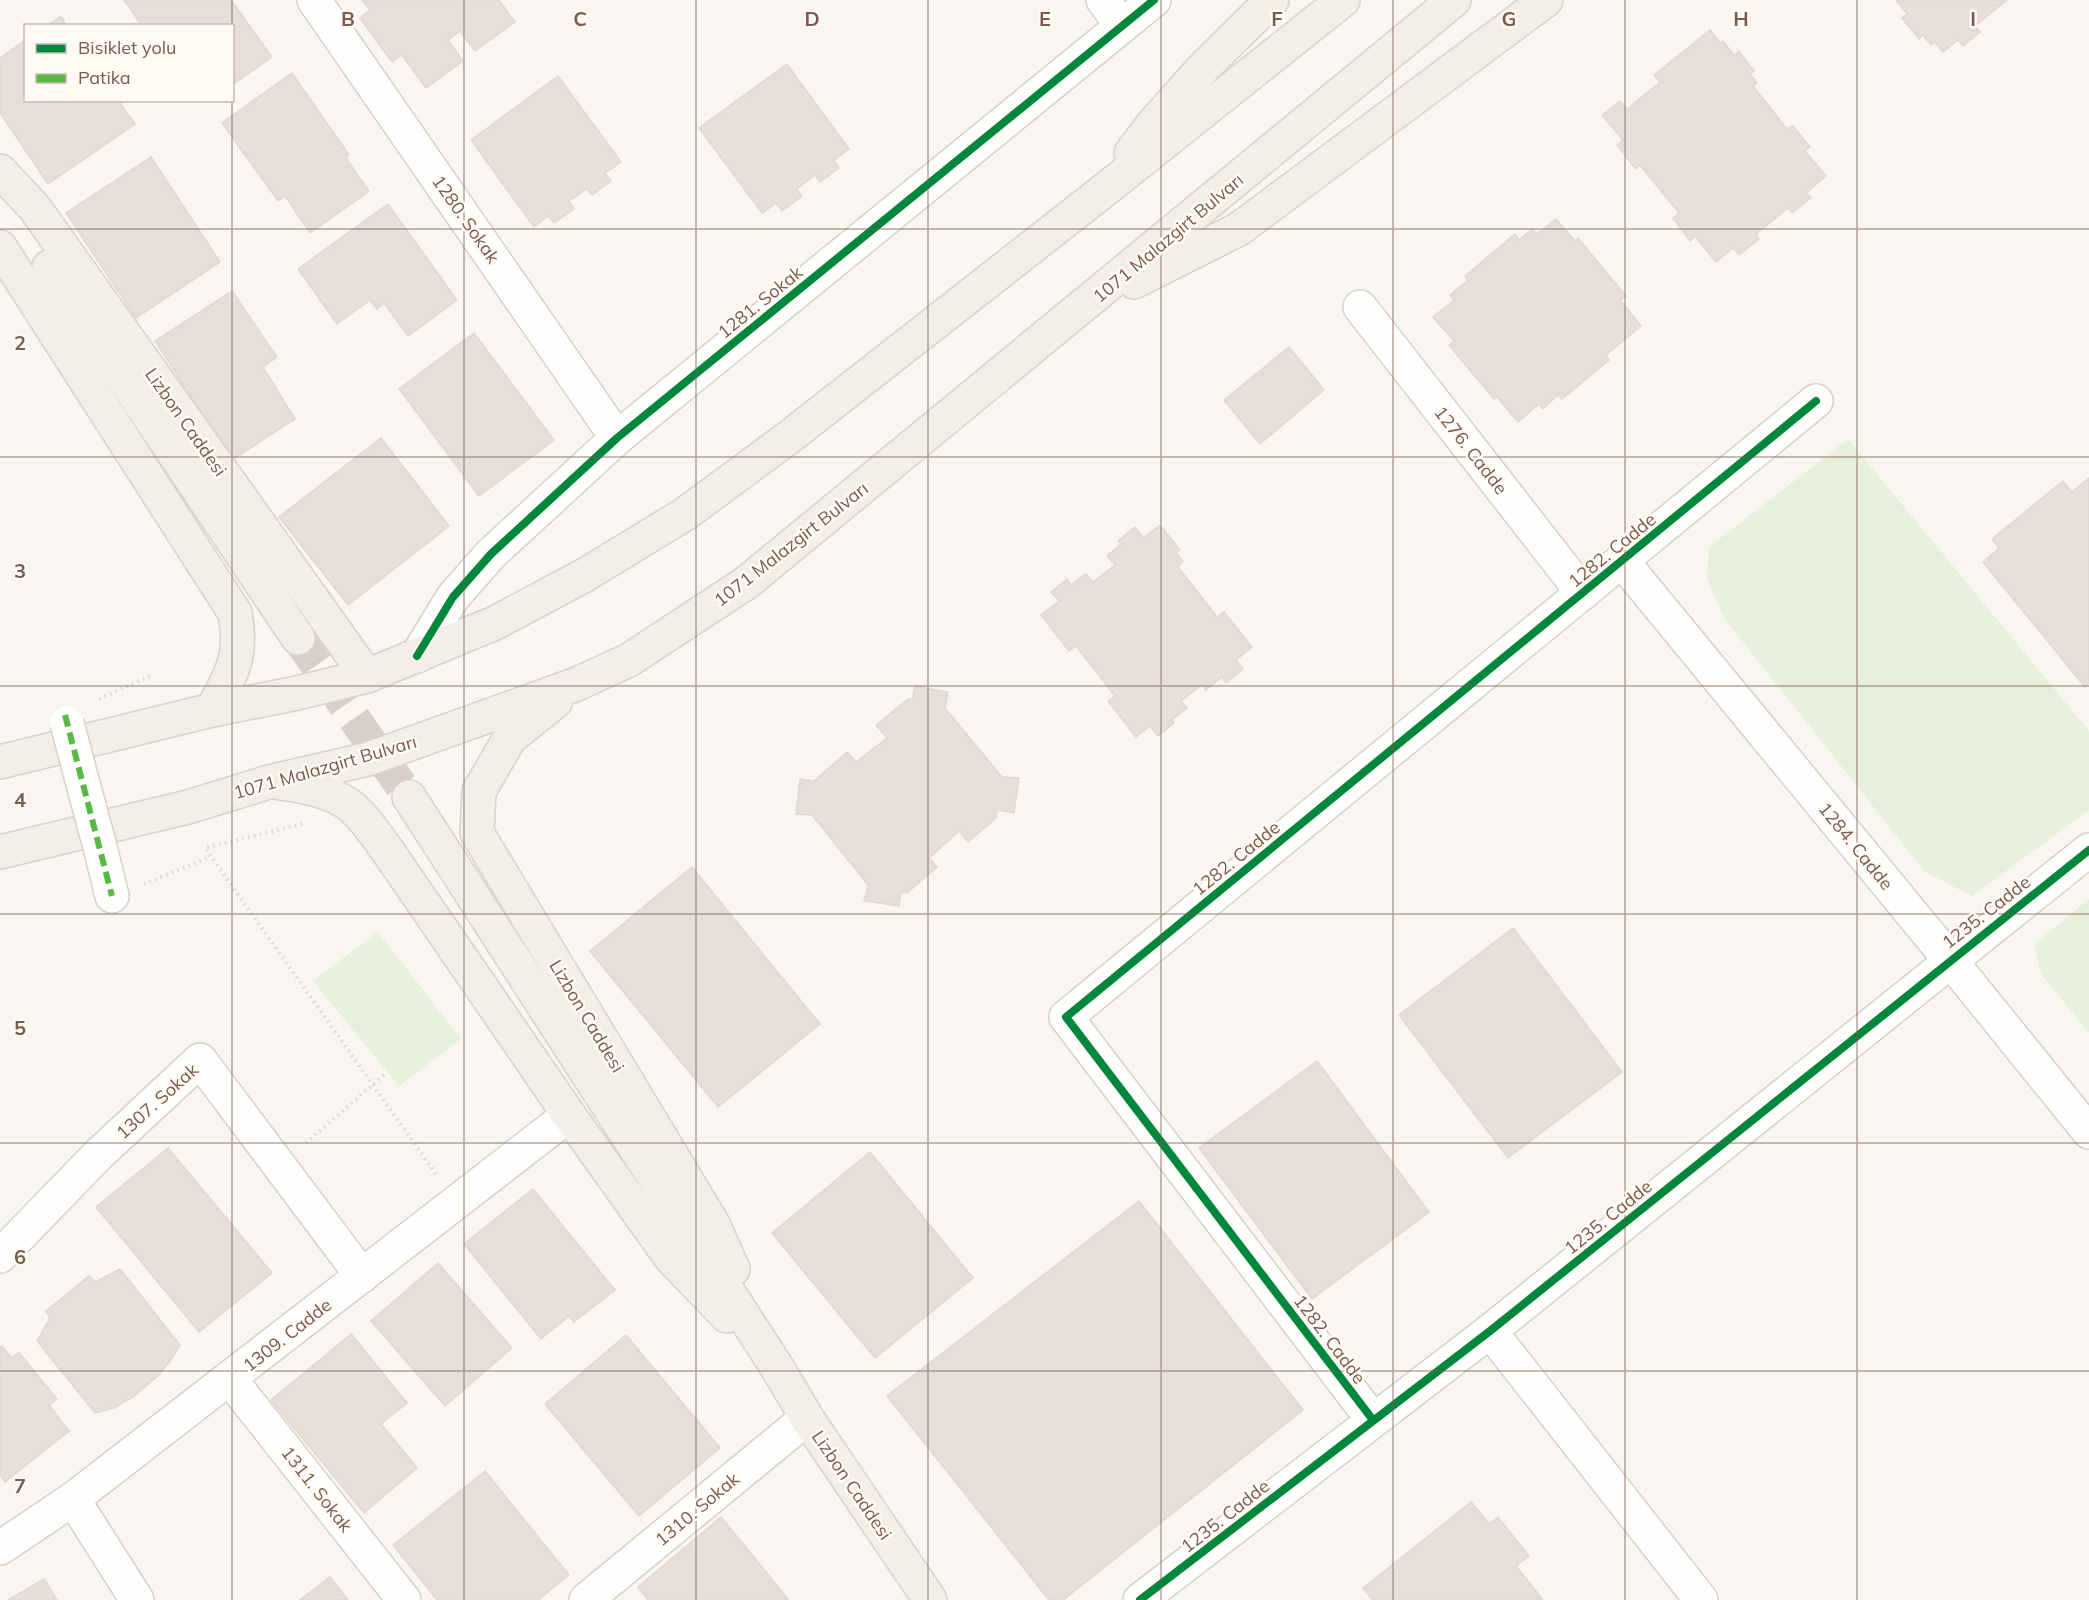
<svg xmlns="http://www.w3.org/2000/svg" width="2089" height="1600" font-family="Mulish,sans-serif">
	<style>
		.green { fill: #e7f0db }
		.building { fill: #e6ded7; stroke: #e2d8d2; stroke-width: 1.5 }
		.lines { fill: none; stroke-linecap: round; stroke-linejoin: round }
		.major-tunnel { stroke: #d9cfc7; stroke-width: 33; stroke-dasharray: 33 16; stroke-linecap: butt }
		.minor-casing { stroke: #d7d1cb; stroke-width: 36 }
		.major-casing { stroke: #dad1cc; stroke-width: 36 }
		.path { stroke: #dcd5d0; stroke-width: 4; stroke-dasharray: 1.5 4.5; stroke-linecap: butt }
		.minor { stroke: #fefefd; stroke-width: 33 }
		.major { stroke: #f3eee8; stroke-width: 33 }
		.minor-bridge-casing { stroke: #d7d1cb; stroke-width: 36; stroke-linecap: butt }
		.minor-bridge { stroke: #fefefd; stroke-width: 33 }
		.quiet { stroke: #58b947; stroke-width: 6; stroke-dasharray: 12 6; stroke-linecap: butt }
		.cycleway-casing { stroke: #fffaf3; stroke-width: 11 }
		.cycleway { stroke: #00873e; stroke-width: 8 }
		.grid { fill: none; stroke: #7a5c4d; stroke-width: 1.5; stroke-opacity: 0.55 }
		.labels { text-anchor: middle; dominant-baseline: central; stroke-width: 5; stroke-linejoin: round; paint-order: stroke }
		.street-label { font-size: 18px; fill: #7a5c4d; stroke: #fffaf3 }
		.grid-label { font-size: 20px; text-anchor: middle; font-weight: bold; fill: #7a5c4d; stroke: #fffaf3; stroke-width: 5; stroke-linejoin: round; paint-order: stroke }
	</style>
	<rect width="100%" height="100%" fill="#f9f5f0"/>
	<!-- green -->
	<g class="green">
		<path d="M1848,439l241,292v79l-117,86 -47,-24 -201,-254 -17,-39 2,-32z"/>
		<path d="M2089,899v134l-48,-59 -7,-29z"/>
		<path d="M378,932l83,107 -62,47 -86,-105z"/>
	</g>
	<!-- building -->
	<g class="building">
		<path d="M124,0h107l41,57 -40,28v-59h-90z"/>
		<path d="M362,0h137l16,22 -40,29 -15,-20 -12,9 15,21 -37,27 -24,-33 -10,7 -32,-44 10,-8z"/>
		<path d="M1896,0h111l-32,26 5,6 -17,14 -5,-6 -15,12 -8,-10 -4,3 -8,-10 -4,4 -17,-21 5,-4z"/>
		<path d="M61,16l6,10h-20z"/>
		<path d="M1710,30l10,13 3,-2 11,14 5,-4 15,20 -4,3 7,9 -4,3 34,43 6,-3 17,21 -5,4 21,25 -20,17 5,5 -19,15 -4,-5 -32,26 3,5 -20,16 -6,-7 -17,14 -21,-26 -5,5 -17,-23 6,-5 -39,-48 -4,4 -19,-24 6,-5 -21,-25 18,-14 7,8 33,-27 -6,-7z"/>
		<path d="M26,40v60h92l17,24 -87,60 -48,-71v-55z"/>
		<path d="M787,64l62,85 -15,11 5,8 -19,14 -5,-7 -18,14 5,7 -20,15 -6,-8 -14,10 -63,-85z"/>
		<path d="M292,73l57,82 -3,3 23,33 -59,42 -25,-37 -7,5 -56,-78z"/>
		<path d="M558,76l63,86 -16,11 6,8 -19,14 -5,-6 -18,12 5,8 -20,14 -6,-7 -14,11 -63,-87z"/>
		<path d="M151,157l69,105 -84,56 -70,-105z"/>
		<path d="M388,204l69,96 -49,36 -24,-33 -7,6 -7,-9 -33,24 -39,-55z"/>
		<path d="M1556,219l19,22 3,-3 48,58 -6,4 21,26 -35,29 3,5 -47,39 -4,-4 -15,14 -4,-5 -21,18 -21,-25 -3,2 -45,-54 5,-4 -21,-24 21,-17 -4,-5 18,-15 -3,-4 50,-42 4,6 13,-11 5,5z"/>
		<path d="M232,291l45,66 -14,10 32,52 -63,41 -77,-119z"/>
		<path d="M474,333l80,107 -75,56 -80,-107z"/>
		<path d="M1289,347l35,43 -64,54 -36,-44z"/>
		<path d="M381,438l68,88 -101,79 -69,-88z"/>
		<path d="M2089,478v205l-4,4 -102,-125 16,-14 -7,-9 71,-58 9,11z"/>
		<path d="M1160,525l20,25 -4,3 7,9 -5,5 39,50 7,-5 28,35 -16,13 7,9 -17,14 -4,-6 -16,13 -4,-5 -21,16 6,7 -15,12 2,3 -16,13 -8,-10 -14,11 -28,-36 7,-5 -39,-50 -7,5 -28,-36 18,-14 -8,-9 16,-13 4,6 15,-11 7,8 22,-17 -8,-9 14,-12 -3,-3 17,-14 8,11z"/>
		<path d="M915,686l33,6 -3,16 57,69 17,1 -5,35 -17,-3 -1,8 -28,24 -9,-11 -30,27 8,9 -30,26 -6,-1 -2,14 -35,-5 4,-16 -56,-70 -16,-1 4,-35 14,2 33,-29 9,10 31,-24 -11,-13 32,-26 4,1z"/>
		<path d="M692,867l128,157 -102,83 -128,-156z"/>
		<path d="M1513,928l109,144 -114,86 -109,-143z"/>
		<path d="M1317,1061l112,151 -117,87 -113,-151z"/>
		<path d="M168,1148l104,125 -73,59 -103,-125z"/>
		<path d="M870,1152l103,126 -98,80 -103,-125z"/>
		<path d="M533,1189l82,101 -41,32 -5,-6 -28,23 -77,-95z"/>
		<path d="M1139,1201l164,209 -240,190h-14l-162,-204z"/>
		<path d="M438,1263l74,85 -67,58 -74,-85z"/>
		<path d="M120,1269l60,76 -7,12 -14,18 -26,22 -19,11 -19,5 -58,-72 13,-23 -4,-7 43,-35 6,6z"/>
		<path d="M351,1334l56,69 -26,21 36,44 -53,45 -93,-113z"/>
		<path d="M626,1335l94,113 -81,68 -94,-112z"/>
		<path d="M2,1346l10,12 7,-6 38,47 -8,6 20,26 -64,51 -5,-7v-128z"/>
		<path d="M485,1471l84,104 -31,25h-101l-44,-55z"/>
		<path d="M1471,1502l18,22 9,-7 31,39 -13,10 27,34h-170l-10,-12z"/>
		<path d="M721,1517l68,83h-141l-10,-13z"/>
		<path d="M330,1577l18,23h-48z"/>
		<path d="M44,1579l13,21h-49z"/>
	</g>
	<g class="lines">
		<!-- major-tunnel -->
		<path class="major-tunnel" d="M298,638l111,159"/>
		<defs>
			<g id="minor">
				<path d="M314,0l303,438"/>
				<path d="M1103,0l19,26"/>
				<path d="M1360,307l223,286"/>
				<path d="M1622,561l328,399 139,172"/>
				<path d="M417,656l36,-59 38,-43 126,-116 537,-438"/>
				<path d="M78,765l11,41"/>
				<path d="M100,847l12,49"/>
				<path d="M0,1256l98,-101 102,-95 162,216"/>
				<path d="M1490,1331l211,269"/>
				<path d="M230,1379l174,221"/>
				<path d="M1373,1420l-307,-403 750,-616"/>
				<path d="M73,1499l64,101"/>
				<path d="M0,1548l73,-49 496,-384"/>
				<path d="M586,1600l221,-182"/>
				<path d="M1140,1600l350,-269 599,-481"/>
			</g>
			<g id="major">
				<path d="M1131,153l22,-29 50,-56 69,-68"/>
				<path d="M0,171l34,36 333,469"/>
				<path d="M0,247l235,366c8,44 -3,60 -23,97"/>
				<path d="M49,267l249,371"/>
				<path d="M1134,282l105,-53 307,-229"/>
				<path d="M556,701l-46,37 -31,53 -2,42 236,391 20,45"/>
				<path d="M0,762l212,-52 85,-17 70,-17 128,-53 90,-48 100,-61 103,-76 314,-246 241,-192"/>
				<path d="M280,783c24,3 61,10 78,30 11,11 20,25 29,37l182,265 102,143 56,58"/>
				<path d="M409,797l369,572 29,49 123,182"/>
				<path d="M0,852l188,-45 81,-25 99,-23 209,-75 52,-24 117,-77 708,-583"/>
			</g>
		</defs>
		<!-- minor casing -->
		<use href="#minor" class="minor-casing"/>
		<!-- major casing -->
		<use href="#major" class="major-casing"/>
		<!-- path -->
		<g class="path">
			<path d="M99,699l51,-23"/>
			<path d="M302,824l-97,24 231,326"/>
			<path d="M144,884l66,-27"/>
			<path d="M306,1143l81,-71"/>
		</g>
		<!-- minor -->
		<use href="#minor" class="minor"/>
		<!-- major -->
		<use href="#major" class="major"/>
		<defs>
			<g id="minor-bridge">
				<path d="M67,723l11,42"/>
				<path d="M89,806l11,41"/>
			</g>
		</defs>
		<!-- minor-bridge casing -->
		<use href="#minor-bridge" class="minor-bridge-casing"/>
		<!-- minor-bridge -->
		<use href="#minor-bridge" class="minor-bridge"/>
		<!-- quiet -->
		<path class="quiet" d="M65,715l47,181"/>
		<defs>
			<g id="cycleway">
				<path d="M417,656l36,-59 38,-43 126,-116 537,-438"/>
				<path d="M1373,1420l-307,-403 750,-616"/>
				<path d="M1140,1600l350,-269 599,-481"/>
			</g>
		</defs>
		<!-- cycleway casing -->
		<use href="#cycleway" class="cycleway-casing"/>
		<!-- cycleway -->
		<use href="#cycleway" class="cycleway"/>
	</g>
	<!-- grid -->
	<path class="grid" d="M232,0v26M464,0v1600M696,0v1600M928,0v1600M1161,0v1600M1393,0v1600M1625,0v1600M1857,0v1600M232,100v1500M0,229h2089M0,457h2089M0,686h2089M0,914h2089M0,1143h2089M0,1371h2089"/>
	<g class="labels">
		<!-- street labels -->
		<g class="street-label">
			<text transform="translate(466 219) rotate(55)">1280. Sokak</text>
			<text transform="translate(1168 238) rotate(-40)">1071 Malazgirt Bulvarı</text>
			<text transform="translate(760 302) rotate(-39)">1281. Sokak</text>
			<text transform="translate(186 422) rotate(55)">Lizbon Caddesi</text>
			<text transform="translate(1471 450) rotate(52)">1276. Cadde</text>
			<text transform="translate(791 544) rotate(-38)">1071 Malazgirt Bulvarı</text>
			<text transform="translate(1612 550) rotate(-39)">1282. Cadde</text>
			<text transform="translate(325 767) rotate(-16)">1071 Malazgirt Bulvarı</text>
			<text transform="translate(1856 846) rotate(51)">1284. Cadde</text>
			<text transform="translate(1236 858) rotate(-39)">1282. Cadde</text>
			<text transform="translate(1986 912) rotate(-38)">1235. Cadde</text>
			<text transform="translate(587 1016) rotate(59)">Lizbon Caddesi</text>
			<text transform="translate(157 1101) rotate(-42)">1307. Sokak</text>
			<text transform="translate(1608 1217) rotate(-39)">1235. Cadde</text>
			<text transform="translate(287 1335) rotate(-38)">1309. Cadde</text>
			<text transform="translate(1330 1339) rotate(53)">1282. Cadde</text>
			<text transform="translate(852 1485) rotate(56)">Lizbon Caddesi</text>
			<text transform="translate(317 1489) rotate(52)">1311. Sokak</text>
			<text transform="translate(697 1509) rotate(-40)">1310. Sokak</text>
			<text transform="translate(1225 1516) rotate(-38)">1235. Cadde</text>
		</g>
	</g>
	<g class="grid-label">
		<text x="348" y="26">B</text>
		<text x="580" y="26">C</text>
		<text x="812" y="26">D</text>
		<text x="1045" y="26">E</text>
		<text x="1277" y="26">F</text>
		<text x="1509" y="26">G</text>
		<text x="1741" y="26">H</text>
		<text x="1973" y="26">I</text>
		<text x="20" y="350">2</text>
		<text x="20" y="578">3</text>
		<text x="20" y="807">4</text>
		<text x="20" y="1035">5</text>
		<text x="20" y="1264">6</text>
		<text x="20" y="1493">7</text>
	</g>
	<!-- legend -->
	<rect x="24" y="24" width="210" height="78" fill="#fffaf3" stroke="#cabbb1" stroke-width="1.5"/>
	<rect x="36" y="44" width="30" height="9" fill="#00873e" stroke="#cabbb1" stroke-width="1.5"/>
	<text x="78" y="54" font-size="18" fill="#7a5c4d">Bisiklet yolu</text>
	<rect x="36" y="74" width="30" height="9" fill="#58b947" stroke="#cabbb1" stroke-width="1.5"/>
	<text x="78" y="84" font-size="18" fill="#7a5c4d">Patika</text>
</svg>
